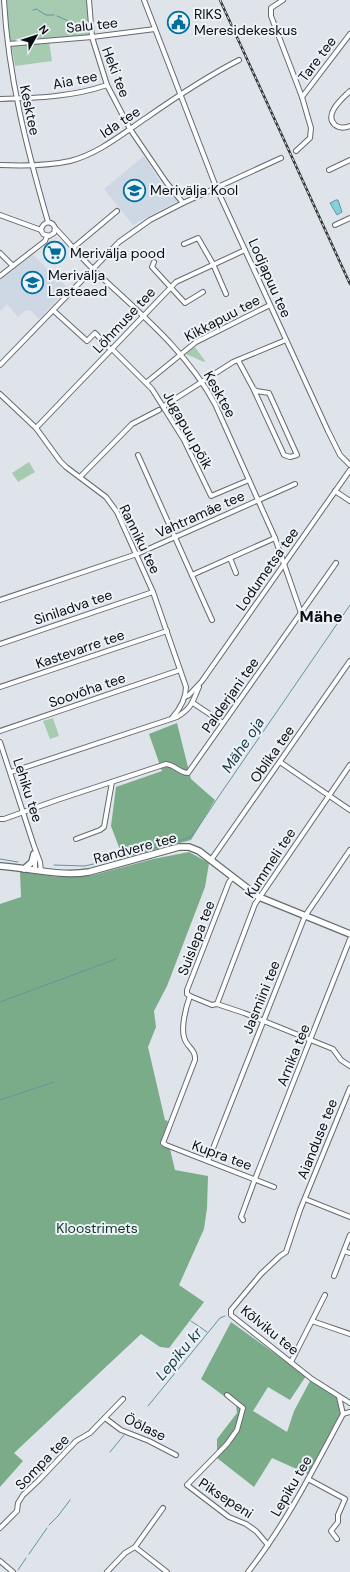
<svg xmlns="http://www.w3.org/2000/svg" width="350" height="1572" font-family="'DM Sans',sans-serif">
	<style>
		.built { fill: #ced8e5 }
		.green { fill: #a7cbb1 }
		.forest { fill: #7aac89 }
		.water { fill: #88cfdc; stroke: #63959f }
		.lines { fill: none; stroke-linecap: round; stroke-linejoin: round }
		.stream { stroke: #63959f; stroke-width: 1 }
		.minor-casing { stroke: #656a6f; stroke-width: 6 }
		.secondary-casing { stroke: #656a6f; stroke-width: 8 }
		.minor { stroke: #fff; stroke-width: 4 }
		.secondary { stroke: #fff; stroke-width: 5.5 }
		.rail-casing { stroke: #343739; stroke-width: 2.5 }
		.rail { stroke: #ecf2f8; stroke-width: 1; stroke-dasharray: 3; stroke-linecap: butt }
		.labels { text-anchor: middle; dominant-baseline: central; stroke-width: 4; stroke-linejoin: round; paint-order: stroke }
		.poi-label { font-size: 14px; fill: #0c0e10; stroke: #ecf2f8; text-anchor: start }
		.street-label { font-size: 14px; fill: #0c0e10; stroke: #ecf2f8 }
		.park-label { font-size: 14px; fill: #0e361e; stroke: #ecf2f8 }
		.water-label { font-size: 15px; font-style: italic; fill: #183b41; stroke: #ecf2f8 }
		.quarter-label { font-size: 16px; font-weight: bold; fill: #0c0e10; stroke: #ecf2f8 }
	</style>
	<rect width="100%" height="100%" fill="#dfe4eb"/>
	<!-- built -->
	<g class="built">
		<path d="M144,156l22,35 13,9 -46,25 -29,-36z"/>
		<path d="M33,255l35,33 -29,31 -9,-9 -2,1 -2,-1 -8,7 -11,-13 -7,7v-32z"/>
	</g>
	<!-- green -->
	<g class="green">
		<path d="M7,0h81l3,35 -82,6z"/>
		<path d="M49,41l3,20 -37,5 -4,-22z"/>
		<path d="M195,347l10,14 -1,1 -18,-8z"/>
		<path d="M29,462l6,10 -17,10 -6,-9z"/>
		<path d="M53,718l6,18 -9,3 -7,-18z"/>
	</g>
	<!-- forest -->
	<g class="forest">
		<path d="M177,723l14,56 24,21 -24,40 -68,18 -12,-32 5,-39 46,-16 -13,-37z"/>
		<path d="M189,852l20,11 -4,24 -38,99 -13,25 2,16 -8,20 17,73 3,1 -8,24 10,4 5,21 33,6 -1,32 -3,21 -25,56 25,17 -35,46 -9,-1 -19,-13 -127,119 9,8 -23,26v-583l21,-7 -1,-25 37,5 33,-1 63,-17z"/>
		<path d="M231,1322l75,54 -16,24 -22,-13 -15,24 34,21 7,-21 16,-30 29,17 1,16 -32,60 -36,-16 -18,29 -37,-29v-19l20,-26 -1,-8 -35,-26z"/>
	</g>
	<!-- water -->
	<path class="water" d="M336,200h2l4,12 -5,3 -7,-12z"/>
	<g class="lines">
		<!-- stream -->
		<g class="stream">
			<path d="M33,10l4,-1"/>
			<path d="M38,10l8,5h8"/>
			<path d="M57,16l16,7"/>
			<path d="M123,857l65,-19 5,-3 26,-39 131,-191"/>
			<path d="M0,859l18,3"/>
			<path d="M54,865l31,1 33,-8"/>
			<path d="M0,1002l116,-43"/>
			<path d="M0,1100l54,-18"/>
			<path d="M191,1321l16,11"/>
			<path d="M148,1406l72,-88 5,-2"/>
			<path d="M110,1452l14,-17"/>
			<path d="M49,1525l9,-9 12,-16"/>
			<path d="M29,1554l18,-26"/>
			<path d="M18,1570l8,-12"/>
		</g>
		<defs>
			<g id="minor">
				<path d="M4,0c4,76 23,149 44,222"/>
				<path d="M89,0l3,37 15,48 23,44 36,53 17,21"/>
				<path d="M144,0l72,187 112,244 12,24 10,10"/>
				<path d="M283,0l-12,8v8l31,81 9,31 -1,10 -14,13"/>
				<path d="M8,44l84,-7 63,-8"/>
				<path d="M350,91c-7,7 -27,23 -15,34 5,4 10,3 15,1"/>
				<path d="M302,97l48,-63"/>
				<path d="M0,99c37,-1 72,-2 107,-14"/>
				<path d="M0,165c23,1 47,1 70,-4 28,-7 52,-27 76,-43 30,-21 60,-41 93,-58"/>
				<path d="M329,170l21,-10"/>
				<path d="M0,215l41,15"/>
				<path d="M335,225l15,-7"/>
				<path d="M41,230c2,-9 11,-10 14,-2 14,14 26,30 40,43 43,41 91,79 120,133l60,134 26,75"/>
				<path d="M41,230l2,4 6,2 5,-3 1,-5"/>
				<path d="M184,244l14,-6 15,26 13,30"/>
				<path d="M74,247l43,-36"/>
				<path d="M0,253l13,13"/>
				<path d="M154,262l-2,5 33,36 18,-11"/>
				<path d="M0,276l45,-35 2,-5"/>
				<path d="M54,311l33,30 8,-8 16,17"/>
				<path d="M112,349l40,40 32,51 27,56 38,-16"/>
				<path d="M238,360l15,28 3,3 13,2 28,62 -7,2 -6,-2 -31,-67"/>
				<path d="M0,365l119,-123 31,-22 33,-17 98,-45"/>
				<path d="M147,382l49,-40 74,-37"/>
				<path d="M0,394l36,34 24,33 6,6 40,30 11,15 36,80 33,95c0,12 -6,22 -14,31"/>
				<path d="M164,406l69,-44 53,-22"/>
				<path d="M36,428l140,-146 69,-32"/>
				<path d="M138,455l74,165"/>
				<path d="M80,477l52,-53 27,-14"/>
				<path d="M335,491l15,10"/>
				<path d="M230,558l6,15"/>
				<path d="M192,575l83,-37"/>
				<path d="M0,600l137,-46 158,-70"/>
				<path d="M0,644l153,-52"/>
				<path d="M0,687l167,-56"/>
				<path d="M185,697l4,-2 13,-14 148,-211"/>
				<path d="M193,703l30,20"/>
				<path d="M0,731l180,-61"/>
				<path d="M0,742l34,104 6,16 1,9"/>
				<path d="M280,762l70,48"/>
				<path d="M11,772l166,-55c16,-10 15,-15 22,-30"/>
				<path d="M0,819h4l53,-19 109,-36c9,1 14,9 22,9l148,-210"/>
				<path d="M76,839l24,-9 4,-3 8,-45"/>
				<path d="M35,858v13"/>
				<path d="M211,860l139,-199"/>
				<path d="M233,877l-4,5 -42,108v4l3,2c-4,11 -9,30 -6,41 2,10 12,12 11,23l-32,83 3,2 108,42"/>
				<path d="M190,996l22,9 5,-1 27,9 89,36 8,11 9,6"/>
				<path d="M217,1004l38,-100 95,-139"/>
				<path d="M350,1088l-50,122 -14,42 -6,4 -19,18 -30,36v5l81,64 38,24"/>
				<path d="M208,1161l97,-245 45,-66"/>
				<path d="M305,1199l45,18"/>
				<path d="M243,1220l-2,-3 14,-38 95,-240"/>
				<path d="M344,1251l6,2"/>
				<path d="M334,1276l16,-41"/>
				<path d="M312,1321l38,13"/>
				<path d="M291,1362l34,-67"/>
				<path d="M227,1395l16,13 -6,22 -10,14 -40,41 42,32 17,7 10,7 12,14"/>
				<path d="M339,1397l4,17"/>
				<path d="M105,1418l16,12 28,11 27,14"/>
				<path d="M308,1479l37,20 -7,16v7l-7,9 6,8"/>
				<path d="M0,1528l17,-17 1,-8 5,-8 16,-15 37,-39 14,-8 33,-34"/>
				<path d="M135,1547l32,25"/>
				<path d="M0,1561l13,11"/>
				<path d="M107,1572l18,-19 10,-6 28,-39"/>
				<path d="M248,1572c38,-48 66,-104 95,-158l7,-2"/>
			</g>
			<g id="secondary">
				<path d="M0,866c30,2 59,11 89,6l90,-25h10l10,4 60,46 91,37"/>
				<path d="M24,869l8,-7 2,-8"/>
			</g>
		</defs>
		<!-- minor casing -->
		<use href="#minor" class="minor-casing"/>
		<!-- secondary casing -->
		<use href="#secondary" class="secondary-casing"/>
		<!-- minor -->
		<use href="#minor" class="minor"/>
		<!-- secondary -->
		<use href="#secondary" class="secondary"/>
		<defs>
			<path id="rail" d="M220,0l130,284"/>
		</defs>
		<!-- rail casing -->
		<use href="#rail" class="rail-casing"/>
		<!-- rail -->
		<use href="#rail" class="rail"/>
	</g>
	<!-- icons -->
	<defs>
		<symbol id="civic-ring" viewBox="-11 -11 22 22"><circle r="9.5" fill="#ecf2f8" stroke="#046e9b" stroke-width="1.5"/><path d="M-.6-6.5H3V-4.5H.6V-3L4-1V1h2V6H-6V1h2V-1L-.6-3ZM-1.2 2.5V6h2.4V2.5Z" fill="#046e9b"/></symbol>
		<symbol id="school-ring" viewBox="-11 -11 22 22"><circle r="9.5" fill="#ecf2f8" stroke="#046e9b" stroke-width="1.5"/><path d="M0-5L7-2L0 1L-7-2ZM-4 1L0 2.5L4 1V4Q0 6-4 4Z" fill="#046e9b"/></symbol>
		<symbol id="supermarket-ring" viewBox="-11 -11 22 22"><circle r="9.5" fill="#ecf2f8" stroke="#046e9b" stroke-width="1.5"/><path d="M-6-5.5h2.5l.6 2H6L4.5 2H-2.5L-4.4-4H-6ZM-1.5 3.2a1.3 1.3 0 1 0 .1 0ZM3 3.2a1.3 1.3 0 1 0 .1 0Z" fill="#046e9b"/></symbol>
	</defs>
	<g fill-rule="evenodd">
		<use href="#civic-ring" x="166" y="10" width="25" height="25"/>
		<use href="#school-ring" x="122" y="178" width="25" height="25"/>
		<use href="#supermarket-ring" x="42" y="240" width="25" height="25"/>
		<use href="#school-ring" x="20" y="270" width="25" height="25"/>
	</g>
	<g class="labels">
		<!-- poi labels -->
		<g class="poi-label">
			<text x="194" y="14">RIKS<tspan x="194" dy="16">Meresidekeskus</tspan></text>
			<text x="150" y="190">Merivälja Kool</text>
			<text x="70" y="253">Merivälja pood</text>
			<text x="48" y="275">Merivälja<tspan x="48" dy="16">Lasteaed</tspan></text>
		</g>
		<!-- street labels -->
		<g class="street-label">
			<text transform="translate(92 25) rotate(-6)">Salu tee</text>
			<text transform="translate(317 59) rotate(-53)">Tare tee</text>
			<text transform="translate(116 72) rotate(69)">Heki tee</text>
			<text transform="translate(75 80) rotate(-11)">Aia tee</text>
			<text transform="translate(30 110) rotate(78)">Kesktee</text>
			<text transform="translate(120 122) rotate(-34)">Ida tee</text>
			<text transform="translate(270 278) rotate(66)">Lodjapuu tee</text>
			<text transform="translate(222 318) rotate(-28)">Kikkapuu tee</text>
			<text transform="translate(124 320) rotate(-47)">Lõhmuse tee</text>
			<text transform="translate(220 394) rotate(61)">Kesktee</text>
			<text transform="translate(188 430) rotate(61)">Jugapuu põik</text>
			<text transform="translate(200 514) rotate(-24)">Vahtramäe tee</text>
			<text transform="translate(140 539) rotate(64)">Ranniku tee</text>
			<text transform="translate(267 569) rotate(-55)">Lodumetsa tee</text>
			<text transform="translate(73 607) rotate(-19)">Siniladva tee</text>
			<text transform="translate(80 649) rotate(-19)">Kastevarre tee</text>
			<text transform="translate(87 690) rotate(-19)">Soovõha tee</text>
			<text transform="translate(230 695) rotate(-55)">Palderjani tee</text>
			<text transform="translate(272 754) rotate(-55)">Oblika tee</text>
			<text transform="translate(28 790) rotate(72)">Lehiku tee</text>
			<text transform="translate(135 848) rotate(-15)">Randvere tee</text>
			<text transform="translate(270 863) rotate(-57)">Kummeli tee</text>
			<text transform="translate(196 938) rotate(-69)">Suislepa tee</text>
			<text transform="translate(261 997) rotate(-68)">Jasmiini tee</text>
			<text transform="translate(293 1055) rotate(-68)">Arnika tee</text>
			<text transform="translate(317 1139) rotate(-68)">Aianduse tee</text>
			<text transform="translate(222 1155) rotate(20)">Kupra tee</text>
			<text transform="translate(270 1330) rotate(39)">Kõlviku tee</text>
			<text transform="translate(145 1427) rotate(26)">Öölase</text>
			<text transform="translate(42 1462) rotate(-46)">Sompa tee</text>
			<text transform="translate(291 1486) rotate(-60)">Lepiku tee</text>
			<text transform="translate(226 1498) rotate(33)">Piksepeni</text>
		</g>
		<!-- park labels -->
		<g class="park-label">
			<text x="97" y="1228">Kloostrimets</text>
		</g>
		<!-- water labels -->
		<g class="water-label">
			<text transform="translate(243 745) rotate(-56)">Mähe oja</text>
			<text transform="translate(179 1354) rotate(-50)">Lepiku kr</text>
		</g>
		<!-- quarter labels -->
		<g class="quarter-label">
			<text x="321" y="616">Mähe</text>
		</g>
	</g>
	<!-- north arrow -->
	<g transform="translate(36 36) rotate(51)" stroke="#ecf2f8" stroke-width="3" paint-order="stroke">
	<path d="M0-3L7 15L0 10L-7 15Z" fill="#0c0e10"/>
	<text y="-6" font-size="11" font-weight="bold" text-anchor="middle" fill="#0c0e10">N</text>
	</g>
</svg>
